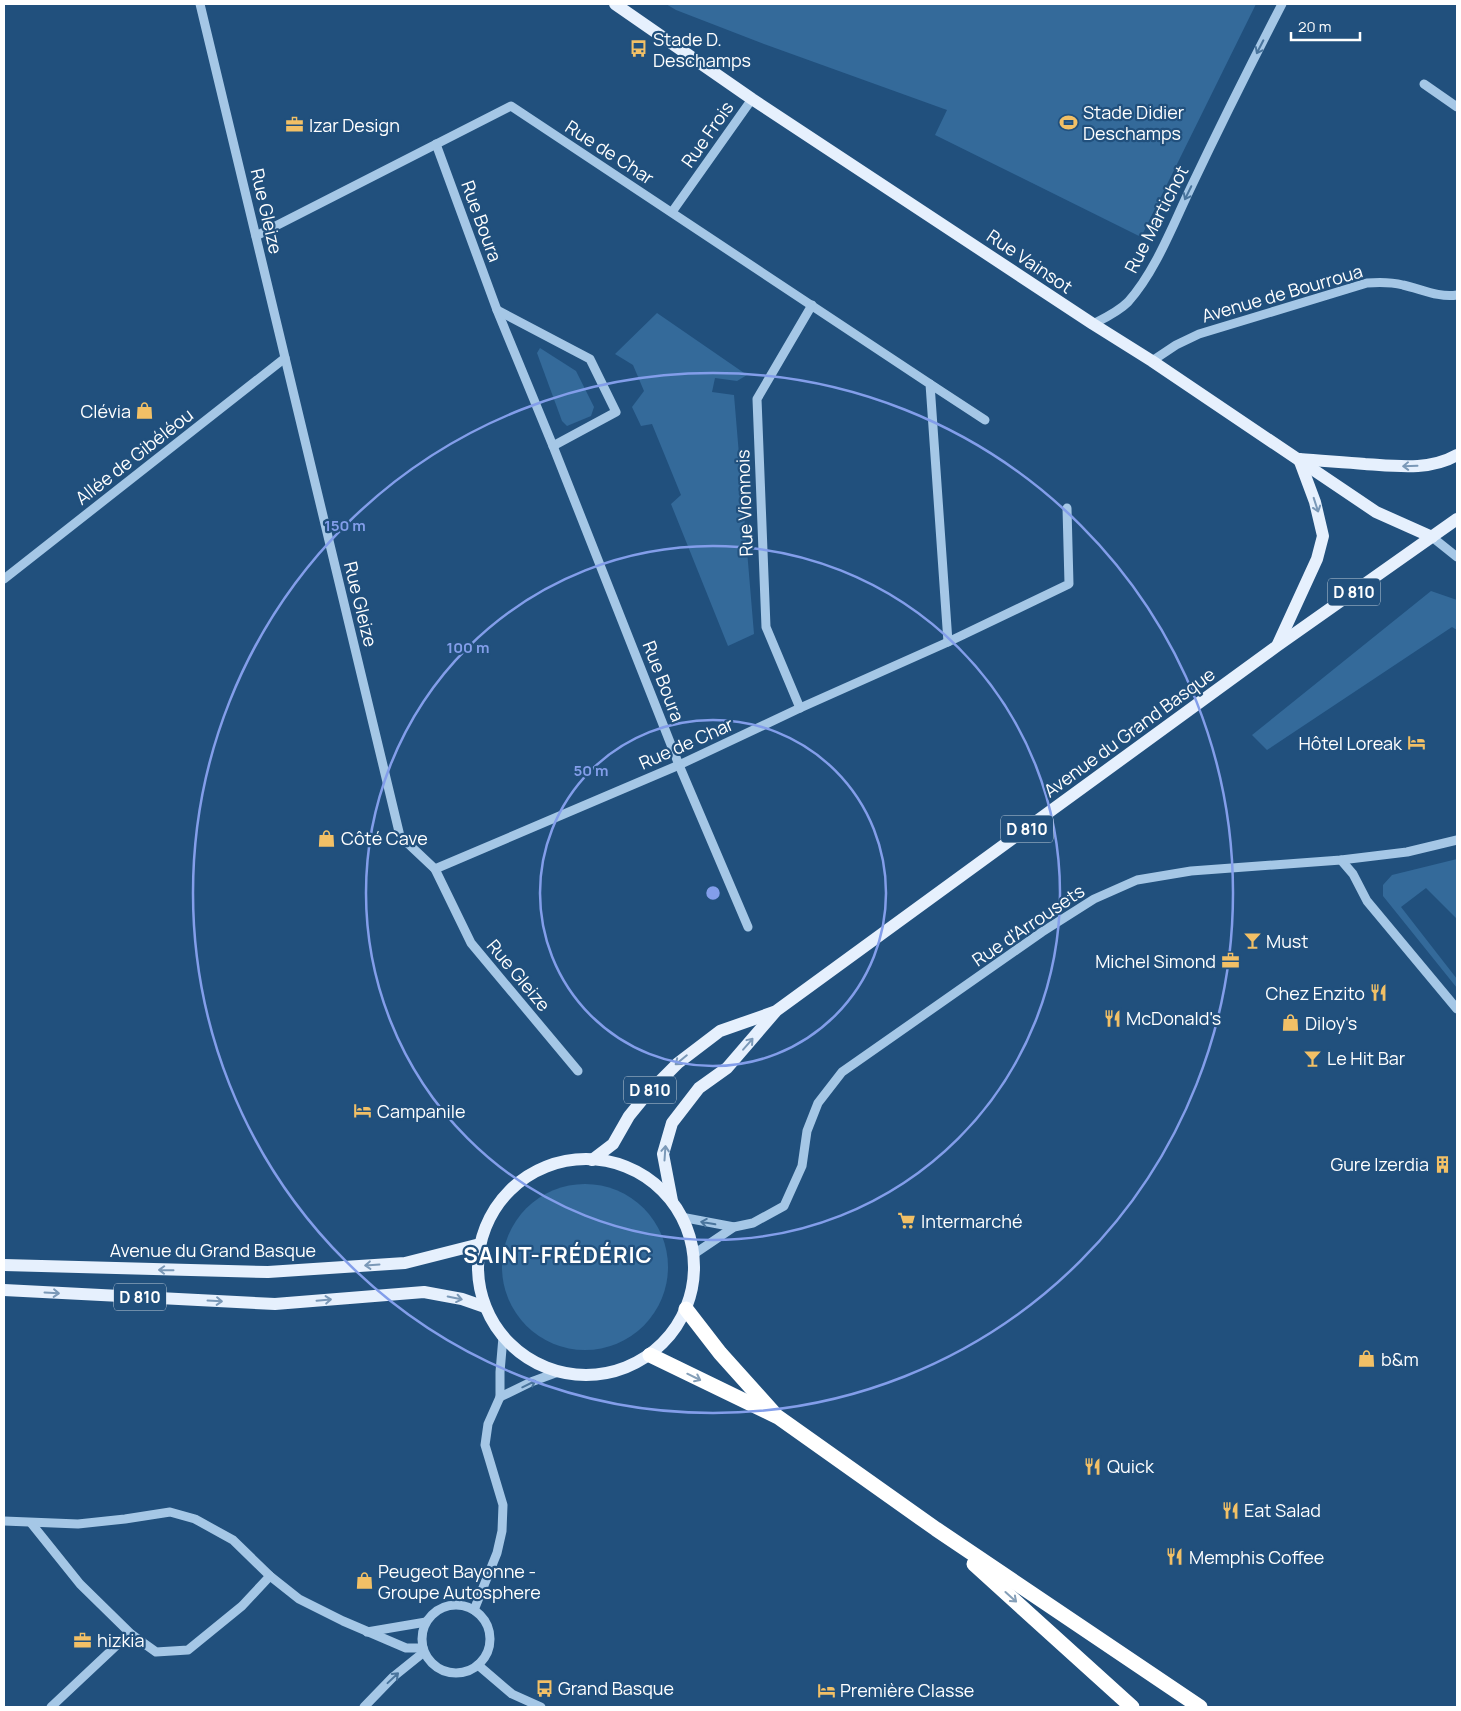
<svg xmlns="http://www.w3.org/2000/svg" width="1461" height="1711" font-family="Manrope,sans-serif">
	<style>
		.green { fill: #346a9a }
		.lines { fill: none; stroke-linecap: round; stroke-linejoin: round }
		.minor { stroke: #a5c7e6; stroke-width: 9 }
		.major { stroke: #e6f0fd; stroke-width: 12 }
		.highway { stroke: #fff; stroke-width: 15 }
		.oneway { stroke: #49749c }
		.oneway2 { stroke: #7a98b7 }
		.oneway3 { stroke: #859fb8 }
		.ring { fill: none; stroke: #839eea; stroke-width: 2.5 }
		.labels { text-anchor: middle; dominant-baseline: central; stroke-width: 4.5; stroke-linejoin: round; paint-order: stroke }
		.shield { fill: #21507d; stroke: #bccad8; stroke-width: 1 }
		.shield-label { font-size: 16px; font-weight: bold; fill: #fff }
		.poi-label { font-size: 18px; fill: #fff; stroke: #21507d; text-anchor: start }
		.street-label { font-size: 18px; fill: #fff; stroke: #21507d }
		.district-label { font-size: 22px; font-weight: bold; letter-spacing: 1px; fill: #fff; stroke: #21507d }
		.centre { fill: #839eea; stroke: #21507d; stroke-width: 2.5 }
		.ring-label { font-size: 15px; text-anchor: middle; font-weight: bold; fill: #839eea; stroke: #21507d; stroke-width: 4.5; stroke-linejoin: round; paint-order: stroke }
	</style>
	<rect width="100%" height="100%" fill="#21507d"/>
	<!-- green -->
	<g class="green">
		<path d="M666,4h590l-115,233 -206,-102 12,-25 -183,-66 -88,-34z"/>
		<path d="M657,313l90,62 -10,6 -22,-3 -3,14 22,3 20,239 -26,12 -57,-142 10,-9 -29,-71 -11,2 -9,-19 12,-16 -11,-26 -18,-11z"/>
		<path d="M540,348l36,23 18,36 -3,9 -24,10 -5,-5 -25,-68z"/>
		<path d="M1431,591l26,9v30l-5,-3 -185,123 -15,-15z"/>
		<path d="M1457,859v60l-31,-31 -25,19 56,72v9l-74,-92v-11l9,-10z"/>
		<circle cx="585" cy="1267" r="83"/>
	</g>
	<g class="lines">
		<!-- minor -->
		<g class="minor">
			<path d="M200,4l200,832 35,33 36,74 107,128"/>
			<path d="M1424,84l33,23"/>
			<path d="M436,144l61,166 56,136 126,319 69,162"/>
			<path d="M672,212l80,-113"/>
			<path d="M256,236l255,-130 419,278 18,258"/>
			<path d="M497,310l93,49 26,53 -63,34"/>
			<path d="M1093,324c12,-6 25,-12 35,-22 28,-31 46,-80 64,-117 29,-61 59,-121 90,-181"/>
			<path d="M1152,361l24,-16 23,-11 168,-51c12,-1 24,-1 36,2 18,4 36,13 54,10"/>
			<path d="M930,384l55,36"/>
			<path d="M1432,537l25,20"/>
			<path d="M4,579l281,-221"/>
			<path d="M800,708l-34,-81 -9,-228 55,-94"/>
			<path d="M1341,860l12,14 14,27 90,108"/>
			<path d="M435,869l244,-104 121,-57 148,-66 121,-58 -2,-76"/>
			<path d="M681,1217l53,10"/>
			<path d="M694,1254l40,-27 19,-4 31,-17 18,-40 5,-35 11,-28 24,-31 200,-140 52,-33 43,-19 54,-9 150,-11 66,-8 50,-12"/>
			<path d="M500,1397l31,-15 27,-10"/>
			<path d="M4,1521l74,3 47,-5 45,-7 25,7 38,21 37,36 29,23 44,22 63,27h17"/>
			<path d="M31,1523l49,61 51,50"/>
			<circle cx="456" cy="1639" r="34"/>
			<path d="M474,1610l23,-57 5,-22 1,-26 -18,-60 3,-21 12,-27v-25l3,-35"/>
			<path d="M367,1632l59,-10"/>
			<path d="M478,1665l34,29 29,13"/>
			<path d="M51,1707l66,-62 14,-11 25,18 32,-2 54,-44 28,-30"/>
			<path d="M364,1707l29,-30 31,-25"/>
		</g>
		<!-- major -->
		<g class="major">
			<path d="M615,4l137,95 341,225 59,37 224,151 56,25"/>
			<path d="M1299,459c22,2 44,3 66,5 31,2 64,7 92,-9"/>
			<path d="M1278,644l39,-85 6,-23 -8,-34 -16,-43"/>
			<circle cx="586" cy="1267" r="108"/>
			<path d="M592,1160l21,-16 16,-28 18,-22 31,-31 42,-32 54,-19"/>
			<path d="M672,1201l-9,-47 9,-31 27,-35 28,-20 49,-57 501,-365 180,-127"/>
			<path d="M4,1265l264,7 137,-9 75,-19"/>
			<path d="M4,1290l271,14 149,-12 38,7 23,8"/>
		</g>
		<!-- highway -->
		<g class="highway">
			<path d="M686,1309l34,44 53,59"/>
			<path d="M650,1355l128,62 158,112 264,178"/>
			<path d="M974,1564l158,143"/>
		</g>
	</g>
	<!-- one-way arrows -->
	<defs><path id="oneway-shaft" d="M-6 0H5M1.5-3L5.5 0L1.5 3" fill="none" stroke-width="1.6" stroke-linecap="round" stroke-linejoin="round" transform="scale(1.25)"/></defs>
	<g class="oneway">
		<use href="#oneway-shaft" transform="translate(1260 47) rotate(117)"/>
		<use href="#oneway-shaft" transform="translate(1188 193) rotate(116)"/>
		<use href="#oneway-shaft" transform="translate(708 1223) rotate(-170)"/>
		<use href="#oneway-shaft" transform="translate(529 1384) rotate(-26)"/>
		<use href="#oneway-shaft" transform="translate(393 1678) rotate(-43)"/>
	</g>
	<g class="oneway2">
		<use href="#oneway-shaft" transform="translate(1410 466) rotate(178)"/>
		<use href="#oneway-shaft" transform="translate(1316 505) rotate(72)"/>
		<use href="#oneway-shaft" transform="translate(748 1044) rotate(-49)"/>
		<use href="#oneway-shaft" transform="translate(681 1060) rotate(141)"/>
		<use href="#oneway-shaft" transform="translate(665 1153) rotate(-86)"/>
		<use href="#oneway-shaft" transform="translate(372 1265) rotate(176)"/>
		<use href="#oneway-shaft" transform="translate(166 1270) rotate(-179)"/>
		<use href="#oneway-shaft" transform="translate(52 1293) rotate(3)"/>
		<use href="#oneway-shaft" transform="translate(455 1298) rotate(12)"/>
		<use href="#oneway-shaft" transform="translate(324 1300) rotate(-5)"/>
		<use href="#oneway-shaft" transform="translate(215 1301) rotate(3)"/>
	</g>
	<g class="oneway3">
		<use href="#oneway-shaft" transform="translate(694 1377) rotate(26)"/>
		<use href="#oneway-shaft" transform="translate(1011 1597) rotate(42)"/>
	</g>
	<!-- distance rings -->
	<g class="ring">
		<circle cx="713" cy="893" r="173"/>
		<circle cx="713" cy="893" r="347"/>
		<circle cx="713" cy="893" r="520"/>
	</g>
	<!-- icons -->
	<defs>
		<symbol id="bus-bare" viewBox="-9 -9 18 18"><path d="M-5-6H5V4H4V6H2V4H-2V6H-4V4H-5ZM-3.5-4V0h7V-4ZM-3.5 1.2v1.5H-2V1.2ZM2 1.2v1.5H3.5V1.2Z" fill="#f2c066" stroke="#21507d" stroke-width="2.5" paint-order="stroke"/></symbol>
		<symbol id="stadium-bare" viewBox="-9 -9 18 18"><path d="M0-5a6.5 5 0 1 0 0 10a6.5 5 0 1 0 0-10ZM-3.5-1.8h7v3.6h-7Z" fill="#f2c066" stroke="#21507d" stroke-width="2.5" paint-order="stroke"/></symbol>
		<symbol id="office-bare" viewBox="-9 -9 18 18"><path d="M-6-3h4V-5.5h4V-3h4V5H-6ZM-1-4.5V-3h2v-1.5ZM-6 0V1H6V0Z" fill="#f2c066" stroke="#21507d" stroke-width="2.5" paint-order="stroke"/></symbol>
		<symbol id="shop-bare" viewBox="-9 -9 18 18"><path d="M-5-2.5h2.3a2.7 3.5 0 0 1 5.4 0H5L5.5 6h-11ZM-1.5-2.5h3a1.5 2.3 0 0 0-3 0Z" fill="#f2c066" stroke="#21507d" stroke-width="2.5" paint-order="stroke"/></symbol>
		<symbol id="hotel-bare" viewBox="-9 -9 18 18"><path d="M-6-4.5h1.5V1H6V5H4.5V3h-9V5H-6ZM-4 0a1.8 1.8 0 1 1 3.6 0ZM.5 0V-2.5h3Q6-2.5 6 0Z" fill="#f2c066" stroke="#21507d" stroke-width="2.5" paint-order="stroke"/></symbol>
		<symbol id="bar-bare" viewBox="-9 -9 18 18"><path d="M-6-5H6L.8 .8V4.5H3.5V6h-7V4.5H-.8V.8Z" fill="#f2c066" stroke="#21507d" stroke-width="2.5" paint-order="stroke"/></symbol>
		<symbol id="restaurant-bare" viewBox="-9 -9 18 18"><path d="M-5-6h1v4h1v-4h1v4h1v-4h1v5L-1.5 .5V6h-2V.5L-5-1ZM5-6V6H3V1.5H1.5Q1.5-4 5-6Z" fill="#f2c066" stroke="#21507d" stroke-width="2.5" paint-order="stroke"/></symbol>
		<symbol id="building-bare" viewBox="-9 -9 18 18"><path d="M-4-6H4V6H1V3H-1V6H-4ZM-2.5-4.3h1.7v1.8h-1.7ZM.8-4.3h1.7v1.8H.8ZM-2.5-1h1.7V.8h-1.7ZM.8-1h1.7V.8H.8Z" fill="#f2c066" stroke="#21507d" stroke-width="2.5" paint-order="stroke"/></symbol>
		<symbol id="supermarket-bare" viewBox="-9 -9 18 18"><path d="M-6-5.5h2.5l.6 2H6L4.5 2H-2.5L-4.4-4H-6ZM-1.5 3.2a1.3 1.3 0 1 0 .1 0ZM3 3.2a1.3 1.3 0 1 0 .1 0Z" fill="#f2c066" stroke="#21507d" stroke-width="2.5" paint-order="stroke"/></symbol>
	</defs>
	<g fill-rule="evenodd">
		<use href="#bus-bare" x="626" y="36" width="25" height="25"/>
		<use href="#stadium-bare" x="1056" y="110" width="25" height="25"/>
		<use href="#office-bare" x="282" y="112" width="25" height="25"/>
		<use href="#shop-bare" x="132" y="398" width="25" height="25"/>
		<use href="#hotel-bare" x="1404" y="730" width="25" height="25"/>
		<use href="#shop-bare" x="314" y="826" width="25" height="25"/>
		<use href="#bar-bare" x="1240" y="928" width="25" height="25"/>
		<use href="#office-bare" x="1218" y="948" width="25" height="25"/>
		<use href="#restaurant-bare" x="1366" y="980" width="25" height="25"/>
		<use href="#restaurant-bare" x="1100" y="1006" width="25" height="25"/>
		<use href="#shop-bare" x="1278" y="1010" width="25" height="25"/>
		<use href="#bar-bare" x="1300" y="1046" width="25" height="25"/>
		<use href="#hotel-bare" x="350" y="1098" width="25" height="25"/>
		<use href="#building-bare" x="1430" y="1152" width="25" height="25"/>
		<use href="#supermarket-bare" x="894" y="1208" width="25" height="25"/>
		<use href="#shop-bare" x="1354" y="1346" width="25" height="25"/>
		<use href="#restaurant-bare" x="1080" y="1454" width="25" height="25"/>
		<use href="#restaurant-bare" x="1218" y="1498" width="25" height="25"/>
		<use href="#restaurant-bare" x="1162" y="1544" width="25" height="25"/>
		<use href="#shop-bare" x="352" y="1568" width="25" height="25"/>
		<use href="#office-bare" x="70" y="1628" width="25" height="25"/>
		<use href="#bus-bare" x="532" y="1676" width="25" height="25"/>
		<use href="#hotel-bare" x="814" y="1678" width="25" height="25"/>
	</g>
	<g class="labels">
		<!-- shield labels -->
		<g class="shield">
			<rect x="1328" y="578.5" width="52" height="27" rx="4"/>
			<rect x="1001" y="815.5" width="52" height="27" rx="4"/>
			<rect x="624" y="1076.5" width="52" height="27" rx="4"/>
			<rect x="114" y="1283.5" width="52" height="27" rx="4"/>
		</g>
		<g class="shield-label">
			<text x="1354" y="592">D 810</text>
			<text x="1027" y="829">D 810</text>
			<text x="650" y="1090">D 810</text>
			<text x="140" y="1297">D 810</text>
		</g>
		<!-- poi labels -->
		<g class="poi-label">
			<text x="653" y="39">Stade D.<tspan x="653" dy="21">Deschamps</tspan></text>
			<text x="1083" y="112">Stade Didier<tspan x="1083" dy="21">Deschamps</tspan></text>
			<text x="309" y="125">Izar Design</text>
			<text x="131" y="411" text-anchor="end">Clévia</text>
			<text x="1402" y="743" text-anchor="end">Hôtel Loreak</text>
			<text x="341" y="838">Côté Cave</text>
			<text x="1266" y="941">Must</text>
			<text x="1216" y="961" text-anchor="end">Michel Simond</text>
			<text x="1365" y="993" text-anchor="end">Chez Enzito</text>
			<text x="1126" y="1018">McDonald's</text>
			<text x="1305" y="1023">Diloy's</text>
			<text x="1327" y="1058">Le Hit Bar</text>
			<text x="377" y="1111">Campanile</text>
			<text x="1429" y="1164" text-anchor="end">Gure Izerdia</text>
			<text x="921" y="1221">Intermarché</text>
			<text x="1381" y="1359">b&amp;m</text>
			<text x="1107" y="1466">Quick</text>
			<text x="1244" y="1510">Eat Salad</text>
			<text x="1189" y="1557">Memphis Coffee</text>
			<text x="378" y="1571">Peugeot Bayonne -<tspan x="378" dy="21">Groupe Autosphere</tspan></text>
			<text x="97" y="1640">hizkia</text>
			<text x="558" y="1688">Grand Basque</text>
			<text x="840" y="1690">Première Classe</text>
		</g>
		<!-- street labels -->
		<g class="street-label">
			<text transform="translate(707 134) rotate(-55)">Rue Frois</text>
			<text transform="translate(610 152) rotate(33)">Rue de Char</text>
			<text transform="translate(267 211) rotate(77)">Rue Gleize</text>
			<text transform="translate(1156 219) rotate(-63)">Rue Martichot</text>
			<text transform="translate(482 221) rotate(70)">Rue Boura</text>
			<text transform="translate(1030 261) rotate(34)">Rue Vainsot</text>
			<text transform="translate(1282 293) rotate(-16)">Avenue de Bourroua</text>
			<text transform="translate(134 456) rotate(-38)">Allée de Gibéléou</text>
			<text transform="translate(744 503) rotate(-92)">Rue Vionnois</text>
			<text transform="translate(361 604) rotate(76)">Rue Gleize</text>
			<text transform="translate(664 681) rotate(69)">Rue Boura</text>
			<text transform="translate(1129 732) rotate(-36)">Avenue du Grand Basque</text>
			<text transform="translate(686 743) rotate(-24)">Rue de Char</text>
			<text transform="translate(1028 925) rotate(-34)">Rue d'Arrousets</text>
			<text transform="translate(519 975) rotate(50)">Rue Gleize</text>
			<text x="213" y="1250">Avenue du Grand Basque</text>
		</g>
		<!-- district labels -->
		<g class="district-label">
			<text x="558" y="1255">SAINT-FRÉDÉRIC</text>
		</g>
	</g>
	<circle cx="713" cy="893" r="8" class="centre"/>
	<g class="ring-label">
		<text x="345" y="531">150 m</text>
		<text x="468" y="653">100 m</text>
		<text x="591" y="776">50 m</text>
	</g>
	<!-- border -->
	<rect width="1461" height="1711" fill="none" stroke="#ffffff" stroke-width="10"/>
	<!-- scale -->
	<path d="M1291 32v8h69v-8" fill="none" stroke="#ffffff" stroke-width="2.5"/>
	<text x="1298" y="32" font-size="15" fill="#ffffff" stroke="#21507d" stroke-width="4" paint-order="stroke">20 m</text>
</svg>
